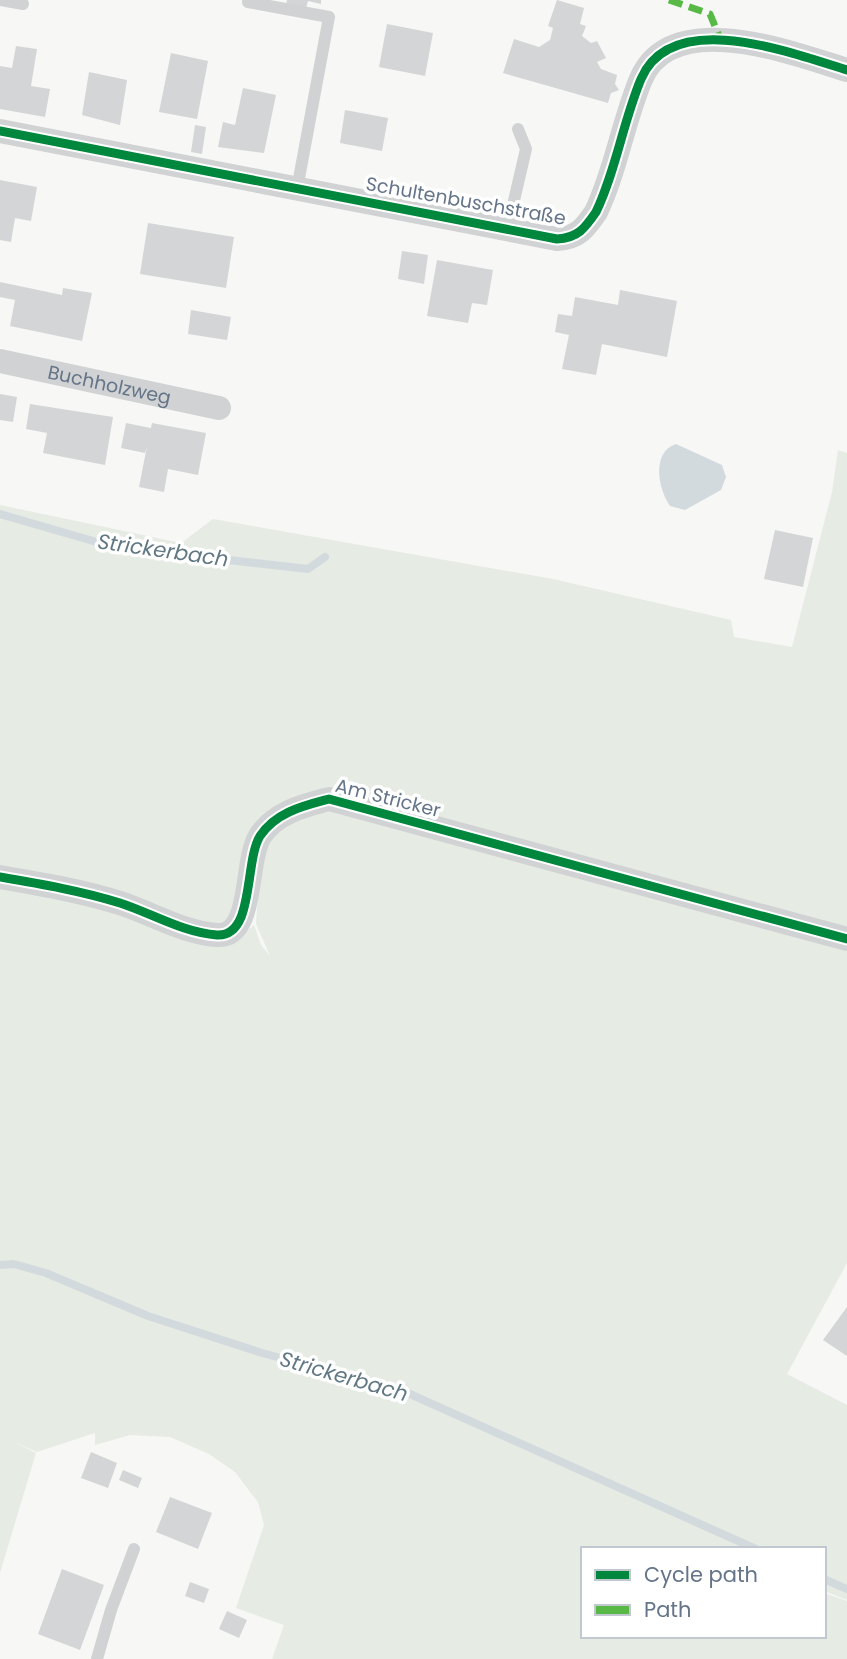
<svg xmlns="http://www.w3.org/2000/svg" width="847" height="1659" font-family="Poppins,sans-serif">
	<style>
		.green { fill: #e6ebe4; fill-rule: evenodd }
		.water { fill: #d3dade }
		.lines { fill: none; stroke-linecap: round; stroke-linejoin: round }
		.stream { stroke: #d3dade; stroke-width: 8 }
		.building { fill: #d4d5d6 }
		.service { stroke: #d1d2d3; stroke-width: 12 }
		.minor { stroke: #d1d2d3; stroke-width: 24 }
		.quiet { stroke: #58b947; stroke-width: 7; stroke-dasharray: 14 7; stroke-linecap: butt }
		.cycleway-casing { stroke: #fff; stroke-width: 13 }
		.cycleway { stroke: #00873e; stroke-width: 9 }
		.labels { text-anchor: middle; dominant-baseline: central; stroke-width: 7; stroke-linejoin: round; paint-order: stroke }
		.street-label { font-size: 19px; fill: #657589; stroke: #fff }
		.water-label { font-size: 21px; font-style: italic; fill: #607784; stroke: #fff }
	</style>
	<rect width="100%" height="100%" fill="#f7f7f6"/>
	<!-- green -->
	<path class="green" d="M838,450l9,3v479l-520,-145 -36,29 35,-10 521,141v316l-60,111 60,31v195l-23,-9v-42h-241v87h241v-43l23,8v58h-575l12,-34 -48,-17 28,-83 -6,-23 -23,-30 -26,-18 -39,-17 -40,-2 -35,10v-12l-58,19 -25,-11 24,12 -36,120v-1068l181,38 32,-24 340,60 178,41 3,17 58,10 40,-155zM259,881l-3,43 14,32 -9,-11 -7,-20 -18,15z"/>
	<!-- water -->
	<path class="water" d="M676,444l46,21 4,12 -5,13 -36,20 -15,-4c-12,-17 -19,-54 6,-62z"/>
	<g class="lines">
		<!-- stream -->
		<g class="stream">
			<path d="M0,514l114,33 194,22 17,-12"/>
			<path d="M0,1265l14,-1 32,9 102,43 114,37 139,37 355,159"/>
			<path d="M824,1579l23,10"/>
		</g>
	</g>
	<!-- building -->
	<g class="building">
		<path d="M287,0h34v4l-13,-3 -2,8 -20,-4z"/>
		<path d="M557,0l27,8 -4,16 6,2 -4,10 9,7 6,-2 9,17 -9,4 4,7 16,6 -2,9 4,6 -8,3 -3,10 -105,-30 11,-34 25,8 11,-7 3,-12 -5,-2z"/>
		<path d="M387,24l46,9 -8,43 -46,-9z"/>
		<path d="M16,46l21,3 -6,37 19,3 -5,28 -45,-8v-43l12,2z"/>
		<path d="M171,53l37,8 -11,58 -38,-7z"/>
		<path d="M89,72l38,8 -7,45 -38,-10z"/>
		<path d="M243,88l33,7 -12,58 -46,-6 5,-25 12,3z"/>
		<path d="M345,110l43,8 -6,33 -42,-8z"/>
		<path d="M195,125l11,2 -4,27 -11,-2z"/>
		<path d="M0,180l37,7 -6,34 -16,-3 -4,24 -11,-2z"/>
		<path d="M148,223l86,14 -8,51 -86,-14z"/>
		<path d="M402,251l26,4 -4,29 -26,-5z"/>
		<path d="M437,260l56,10 -6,35 -15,-2 -4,20 -41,-7z"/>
		<path d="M0,282l62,13 1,-7 29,5 -10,48 -72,-15 5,-26 -15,-3z"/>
		<path d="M620,290l57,11 -10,56 -65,-13 -6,31 -34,-6 7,-34 -14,-3 3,-18 14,2 3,-19 43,8z"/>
		<path d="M191,310l40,7 -4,23 -39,-6z"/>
		<path d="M0,394l17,3 -4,25 -13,-2z"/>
		<path d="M30,404l83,13 -8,48 -62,-12 4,-20 -21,-4z"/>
		<path d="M126,423l25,5 1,-5 54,10 -8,42 -30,-6 -4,23 -25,-5 8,-41 -2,7 -24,-5z"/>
		<path d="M775,530l38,8 -10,49 -39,-8z"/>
		<path d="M847,1307v49l-24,-16z"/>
		<path d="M91,1452l26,11 -9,25 -27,-10z"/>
		<path d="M123,1470l19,8 -4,10 -19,-8z"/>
		<path d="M170,1497l42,16 -14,36 -42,-17z"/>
		<path d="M62,1569l42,16 -24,65 -42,-16z"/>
		<path d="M190,1582l19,7 -5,14 -19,-7z"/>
		<path d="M227,1611l20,9 -8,18 -20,-9z"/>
	</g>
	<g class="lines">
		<!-- service -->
		<g class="service">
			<path d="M1,0l22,4"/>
			<path d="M248,2l81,15 -32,172"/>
			<path d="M512,229l1,-24 13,-56 -8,-20"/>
			<path d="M97,1659l14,-49 23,-61"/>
		</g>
		<!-- minor -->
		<g class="minor">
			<path d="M0,131l557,108c21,-1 28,-11 39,-27 20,-42 27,-90 45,-133 31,-72 151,-26 206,-9"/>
			<path id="s1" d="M0,361l219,47"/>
			<path d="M0,877c41,7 81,14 120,26 31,10 64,30 97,32 38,2 27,-73 43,-99 16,-24 43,-30 69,-37l518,140"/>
		</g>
		<!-- quiet -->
		<path class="quiet" d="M669,0l41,14 11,27"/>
		<defs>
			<g id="cycleway">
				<path d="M0,131l557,108c21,-1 28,-11 39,-27 20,-42 27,-90 45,-133 31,-72 151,-26 206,-9"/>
				<path d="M0,877c41,7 81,14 120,26 31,10 64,30 97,32 38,2 27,-73 43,-99 16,-24 43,-30 69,-37l518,140"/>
			</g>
		</defs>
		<!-- cycleway casing -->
		<use href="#cycleway" class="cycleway-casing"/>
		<!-- cycleway -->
		<use href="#cycleway" class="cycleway"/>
	</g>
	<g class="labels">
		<!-- street labels -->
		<g class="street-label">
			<text transform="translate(466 201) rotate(10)">Schultenbuschstraße</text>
			<text stroke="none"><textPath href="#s1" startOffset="112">Buchholzweg</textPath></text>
			<text transform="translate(388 798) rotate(14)">Am Stricker</text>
		</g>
		<!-- water labels -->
		<g class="water-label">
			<text transform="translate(163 550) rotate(8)">Strickerbach</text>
			<text transform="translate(344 1376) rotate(16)">Strickerbach</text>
		</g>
	</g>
	<!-- legend -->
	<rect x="581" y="1547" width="245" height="91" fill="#ffffff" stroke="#c1c8d0" stroke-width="2"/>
	<rect x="595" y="1570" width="35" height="10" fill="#00873e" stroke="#c1c8d0" stroke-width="2"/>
	<text x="644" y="1582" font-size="21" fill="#657589">Cycle path</text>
	<rect x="595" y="1605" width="35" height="10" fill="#58b947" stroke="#c1c8d0" stroke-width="2"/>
	<text x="644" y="1617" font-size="21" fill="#657589">Path</text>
</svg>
